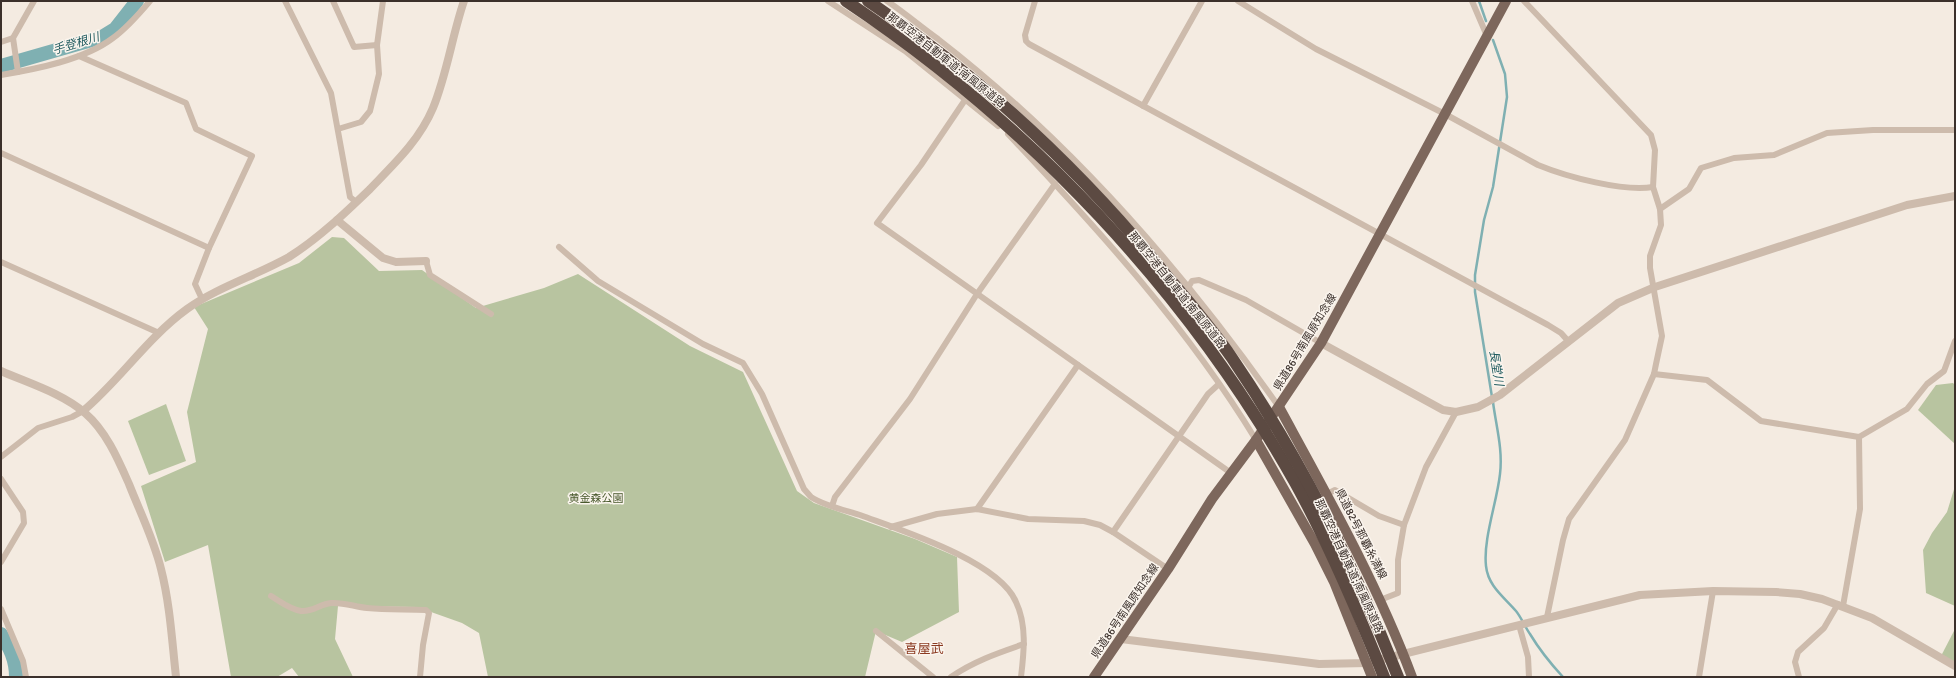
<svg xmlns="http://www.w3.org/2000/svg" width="1956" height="678" font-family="Signika,'Noto Sans JP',sans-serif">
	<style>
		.green { fill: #b8c4a0 }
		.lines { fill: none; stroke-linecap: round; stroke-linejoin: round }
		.stream { stroke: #7fb0b2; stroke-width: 2.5 }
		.river { stroke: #7fb0b2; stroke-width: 14 }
		.minor { stroke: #cdbbac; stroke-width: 6 }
		.tertiary { stroke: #cdbbac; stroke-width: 8 }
		.primary { stroke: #7d675c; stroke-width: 10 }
		.motorway { stroke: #5c4a42; stroke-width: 12 }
		.labels { text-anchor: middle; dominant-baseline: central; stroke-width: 3; stroke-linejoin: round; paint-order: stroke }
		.street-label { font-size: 11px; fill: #3b302b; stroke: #fbf5ee }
		.park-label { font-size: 11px; fill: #4a5a2e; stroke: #fbf5ee }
		.water-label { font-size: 12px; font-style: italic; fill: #1f5a5e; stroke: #fbf5ee }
		.quarter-label { font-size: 13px; fill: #8c3b22; stroke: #fbf5ee }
	</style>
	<rect width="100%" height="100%" fill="#f4ebe1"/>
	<!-- green -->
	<g class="green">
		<path d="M332,237l12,1 35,33 43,-1 54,38 68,-20 34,-14 112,72 53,26 54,119 17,12 101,36 42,18 2,55 -57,30 -26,-11 -11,46h-377l-9,-44 -17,-10 -45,-16 -79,-1 -3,33 18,38h-54l-7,-9 -15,9h-46l-23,-132 -43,17 -24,-76 55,-24 -9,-50 21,-83 -14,-22 105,-44z"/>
		<path d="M1953,383l2,2v59l-37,-34 18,-25z"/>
		<path d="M166,404l20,57 -37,14 -21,-54z"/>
		<path d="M1955,486v120l-29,-13 -3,-43 9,-17 15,-21z"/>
		<path d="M1955,629v36l-15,-7z"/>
	</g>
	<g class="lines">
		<!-- stream -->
		<g class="stream">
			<path d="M1479,1l7,20"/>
			<path d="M1492,397l-17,-105v-17l9,-55 9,-33 14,-90 -2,-23 -12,-34"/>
			<path d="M1493,402c3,24 10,47 7,72 -3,28 -17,65 -14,92 2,20 18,31 30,45 5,6 9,16 14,23 9,15 21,30 33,43"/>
		</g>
		<!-- river -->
		<g class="river">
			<path d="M1,66l101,-29 13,-8 22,-28"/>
			<path d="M1,634c9,14 15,26 15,43"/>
		</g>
		<!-- minor -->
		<g class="minor">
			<path d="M285,1l46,92 19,104 6,5"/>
			<path d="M333,1l21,46 23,-2"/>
			<path d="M828,1l77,50 93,75"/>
			<path d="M887,1c18,12 34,26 51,38 133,103 244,230 341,368"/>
			<path d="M1035,1l-10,34 1,6 3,3 519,281 13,8 8,9"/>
			<path d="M1238,1l78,48 129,65 93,51c29,12 86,27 115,22"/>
			<path d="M1472,1l15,35"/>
			<path d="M1524,1l127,134 4,15 -2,37 7,22 1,16 -11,31v12l12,68 -6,28 -2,10 -29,66 -56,79 -6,21 -16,77"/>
			<path d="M1,42l12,-4"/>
			<path d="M79,56l107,47 10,26 56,27 -43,92 -14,36 7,15"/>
			<path d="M18,72l-5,-34 21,-37"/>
			<path d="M1,75c35,-6 83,-15 112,-37 14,-10 26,-24 37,-37"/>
			<path d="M965,100l-44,65 -44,58 354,250"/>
			<path d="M1143,106l59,-105"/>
			<path d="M338,129l23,-7 9,-11 9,-37 -2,-29 6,-44"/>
			<path d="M1008,134c90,95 180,194 248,306"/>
			<path d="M1,153l208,95"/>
			<path d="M1660,209l29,-20 12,-21 33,-10 40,-3 53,-22 46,-3h82"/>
			<path d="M559,247l39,34 105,63 40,19 19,31 42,95 7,8c14,9 33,13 49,18 40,15 139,46 156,87 11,23 8,50 5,75"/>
			<path d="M426,261l4,14 61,39"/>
			<path d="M1,262l158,71"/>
			<path d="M1189,286l3,-5 7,-1 47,20 75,43"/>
			<path d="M1654,374l53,6 54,41 98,16 48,-28 20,-25 17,-13 11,-30"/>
			<path d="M1,457l37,-29 34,-11 11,-6"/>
			<path d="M1,479l22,33 1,11 -23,39"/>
			<path d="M1327,494l8,-4 44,26 25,9"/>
			<path d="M832,506l3,-9 75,-98 67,-105 78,-110"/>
			<path d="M977,509l101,-144"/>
			<path d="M891,527l46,-13 40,-5 51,10 56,2 16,4 13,7 55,37"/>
			<path d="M1113,532l95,-138 11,-10"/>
			<path d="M271,596c10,6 18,13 30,15 12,1 19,-7 30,-8 13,-1 24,4 36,5 20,2 39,1 59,2l3,3 -6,32 -3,32"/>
			<path d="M1380,600l18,-7v-33l6,-35 22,-58 30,-55"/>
			<path d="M1843,606l17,-97 -1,-72"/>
			<path d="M1,609l22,52 3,16"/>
			<path d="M1519,625l9,32 1,20"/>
			<path d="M876,631l57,46"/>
			<path d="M951,677c23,-16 47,-24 73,-33"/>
			<path d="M1699,677l14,-86"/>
			<path d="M1799,677l-4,-15 3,-10 26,-24 14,-24"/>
		</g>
		<!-- tertiary -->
		<g class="tertiary">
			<path d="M337,220l46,38 13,4 30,-1"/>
			<path d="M1321,343l122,67 13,2 22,-5 22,-12 118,-92 37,-16 252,-82 48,-9"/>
			<path d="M1,371c27,12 61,22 84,42 21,18 33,46 44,71 11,28 25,56 32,85 9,35 11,72 15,108"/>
			<path d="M83,411c37,-31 64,-73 104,-102 31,-22 68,-33 102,-52 30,-19 56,-44 81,-68 24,-25 49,-48 63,-81 14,-34 19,-72 31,-107"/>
			<path d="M1121,639l198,25 48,-1 273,-68 73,-4 63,1 24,2 22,5 50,19 83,48"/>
		</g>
		<!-- primary -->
		<g class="primary">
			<path d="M1279,407c48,88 98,176 133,270"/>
			<path d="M1256,440l59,104 19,38 38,95"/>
			<path d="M1094,677l74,-108 44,-70 44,-59 65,-97 185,-342"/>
		</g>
		<!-- motorway -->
		<g class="motorway">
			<path d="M846,1c184,123 342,290 450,483 34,62 62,128 88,193"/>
			<path d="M868,1c113,76 213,169 299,275 23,27 46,54 65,82 68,100 122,207 166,319"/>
		</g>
	</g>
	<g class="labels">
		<!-- street labels -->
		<g class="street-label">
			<text transform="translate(946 60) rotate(38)">那覇空港自動車道;南風原道路</text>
			<text transform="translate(1177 290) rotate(51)">那覇空港自動車道;南風原道路</text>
			<text transform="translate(1305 342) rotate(-59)">県道86号南風原知念線</text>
			<text transform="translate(1361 534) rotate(63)">県道82号那覇糸満線</text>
			<text transform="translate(1349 566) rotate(65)">那覇空港自動車道;南風原道路</text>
			<text transform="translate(1125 611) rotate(-56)">県道86号南風原知念線</text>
		</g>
		<!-- park labels -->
		<g class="park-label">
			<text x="596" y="498">黄金森公園</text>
		</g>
		<!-- water labels -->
		<g class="water-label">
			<text transform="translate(76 44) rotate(-17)">手登根川</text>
			<text transform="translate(1496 368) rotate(81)">長堂川</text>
		</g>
		<!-- quarter labels -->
		<g class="quarter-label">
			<text x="924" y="649">喜屋武</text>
		</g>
	</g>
	<!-- border -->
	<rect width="1956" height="678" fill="none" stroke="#3b302b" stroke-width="4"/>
</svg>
